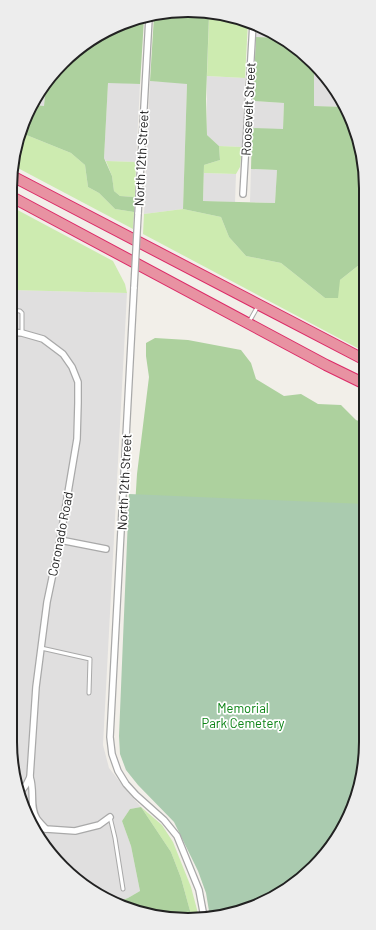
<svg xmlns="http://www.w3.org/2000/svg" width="376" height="930" font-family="Barlow,sans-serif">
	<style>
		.residential { fill: #e0dfdf }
		.grass { fill: #cdebb0 }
		.forest { fill: #add19e }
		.cemetery { fill: #aacbaf }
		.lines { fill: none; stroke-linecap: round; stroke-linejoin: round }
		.service-casing { stroke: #a9a9a9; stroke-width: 5 }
		.minor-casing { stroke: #a9a9a9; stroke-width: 8 }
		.motorway-casing { stroke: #dc2a67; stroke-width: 12 }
		.service { stroke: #fff; stroke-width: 3 }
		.minor { stroke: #fff; stroke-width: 5.5 }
		.motorway { stroke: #e892a2; stroke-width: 10 }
		.minor-bridge-casing { stroke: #a9a9a9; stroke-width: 8; stroke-linecap: butt }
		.minor-bridge { stroke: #fff; stroke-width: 5.5 }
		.labels { text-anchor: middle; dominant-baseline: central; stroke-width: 3.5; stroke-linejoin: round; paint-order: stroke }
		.street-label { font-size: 13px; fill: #222; stroke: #fff }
		.park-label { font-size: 13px; fill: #0c8416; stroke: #fff }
		.rim { fill: none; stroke: #222; stroke-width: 2 }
	</style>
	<rect width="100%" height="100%" fill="#f2efe9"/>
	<!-- residential -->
	<g class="residential">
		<path d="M257,25l27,13 -28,-1z"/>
		<path d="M314,64l8,7 24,36 -33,-1z"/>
		<path d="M207,76l38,2 -3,69 -23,-1 -12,-11z"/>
		<path d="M150,81l37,2 -4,126 -39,5z"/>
		<path d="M108,82l32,2 -4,78 -30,-1 -2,-3z"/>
		<path d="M46,85l-2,21 -10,-1z"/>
		<path d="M253,101l31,2 -1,27 -31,-2z"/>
		<path d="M251,169l26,1 -2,33 -25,-1z"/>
		<path d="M204,173l32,1 -1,28 -32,-1z"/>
		<path d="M10,290l117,3 -24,452 6,23 18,23 14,16 -11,2 -8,12 9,25 9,45 -12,7 -11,4 -18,-6 -45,-37 -34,-60 -10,-57z"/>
	</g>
	<!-- grass -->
	<g class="grass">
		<path d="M209,17l32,2 7,2 -3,57 -38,-2z"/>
		<path d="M19,132l52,21 14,12 3,22 11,6 16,16 19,3 -1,17 -119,-63z"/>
		<path d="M219,146l23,1 -2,20 -4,7 -32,-1v-8l16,-5z"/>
		<path d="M106,161l30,1 -1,35 -15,-1 -6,-5 -2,-15z"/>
		<path d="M10,206l103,55 12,23 2,9 -117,-3z"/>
		<path d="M183,209l38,8 8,20 17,19 35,7 44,35 15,-18 19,-15 6,4v83l-222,-118 1,-20z"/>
		<path d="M141,807l21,18 11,17 18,45 8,30 -7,1 -11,-40 -10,-26z"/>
	</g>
	<!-- forest -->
	<g class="forest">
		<path d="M176,10l33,5 -3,84 1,36 12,11 1,14 -16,5 -1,36 72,2 2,-33 -26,-1 1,-41 31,1 1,-26 -31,-2 3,-64 28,1 3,2 27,24v42l32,1 2,2 16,56 1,104 -6,-4 -19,15 -2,18h-13l-44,-35 -35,-7 -17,-19 -8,-20 -38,-8 4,-125 -37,-3 4,-65z"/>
		<path d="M144,19l-4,65 -32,-1 -4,75 8,18 2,15 6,5 15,1 -1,15 -19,-3 -16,-16 -11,-6 -3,-22 -14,-12 -52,-21 15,-27 10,1 2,-21 8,-14 55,-43z"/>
		<path d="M155,338l33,2 53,10 10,13 5,16 28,17 17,-2 17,10 23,1 15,15 9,3 1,237 -233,-122 4,-64 12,-97 -3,-21v-13z"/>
		<path d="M141,807l30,45 10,26 11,40h-27l-48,-16 11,-4 12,-7 -9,-45 -9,-25 8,-12z"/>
	</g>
	<!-- cemetery -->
	<path class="cemetery" d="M129,494l236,10 1,238 -9,57 -28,52 -52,45 -54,21h-13l-4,-24 -8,-22 -24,-49 -36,-37 -12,-15 -6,-16 -1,-18z"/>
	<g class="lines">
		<defs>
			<g id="service">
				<path d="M10,310l10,1 2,2v20"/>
				<path d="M249,322l9,-16"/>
				<path d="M41,648l49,11 -1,34"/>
				<path d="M110,817l5,21 8,51"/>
			</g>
			<g id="minor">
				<path d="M243,194l10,-171"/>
				<path d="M138,214l11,-196"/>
				<path d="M134,287l-24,450 2,17 6,17 8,13 10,11 28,25 13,16 22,54 5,27"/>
				<path d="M10,332l12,1 21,6 20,15 9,13 6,15v21l-1,36 -17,101 -13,62 -11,85 -6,90c5,14 -1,30 7,42 3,4 6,7 9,10"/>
				<path d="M60,540l46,9"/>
				<path d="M19,794l7,-9 4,-8"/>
				<path d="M36,828l10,1 29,2 24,-6 11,-8"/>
			</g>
			<g id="motorway">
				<path d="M12,176l353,184"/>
				<path d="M10,196l316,169 39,19"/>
			</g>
		</defs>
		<!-- service casing -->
		<use href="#service" class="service-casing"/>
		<!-- minor casing -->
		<use href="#minor" class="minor-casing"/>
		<!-- motorway casing -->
		<use href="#motorway" class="motorway-casing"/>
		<!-- service -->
		<use href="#service" class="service"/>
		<!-- minor -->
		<use href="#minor" class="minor"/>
		<!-- motorway -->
		<use href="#motorway" class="motorway"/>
		<defs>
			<path id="minor-bridge" d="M134,287l4,-73"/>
		</defs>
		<!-- minor-bridge casing -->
		<use href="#minor-bridge" class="minor-bridge-casing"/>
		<!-- minor-bridge -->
		<use href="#minor-bridge" class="minor-bridge"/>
	</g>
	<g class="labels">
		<!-- street labels -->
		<g class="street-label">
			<text transform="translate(248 109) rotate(-87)">Roosevelt Street</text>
			<text transform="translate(141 158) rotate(-87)">North 12th Street</text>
			<text transform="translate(124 482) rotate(-87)">North 12th Street</text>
			<text transform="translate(60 534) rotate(-79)">Coronado Road</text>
		</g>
		<!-- park labels -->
		<g class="park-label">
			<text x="243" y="708">Memorial<tspan x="243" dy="15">Park Cemetery</tspan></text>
		</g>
	</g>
	<!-- crop -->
	<path d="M0 0H376V930H0ZM188 17H188A171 171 0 0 1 359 188V742A171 171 0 0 1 188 913H188A171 171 0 0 1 17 742V188A171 171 0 0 1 188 17Z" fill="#ededed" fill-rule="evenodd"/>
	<path class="rim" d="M188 17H188A171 171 0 0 1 359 188V742A171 171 0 0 1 188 913H188A171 171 0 0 1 17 742V188A171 171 0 0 1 188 17Z"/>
</svg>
